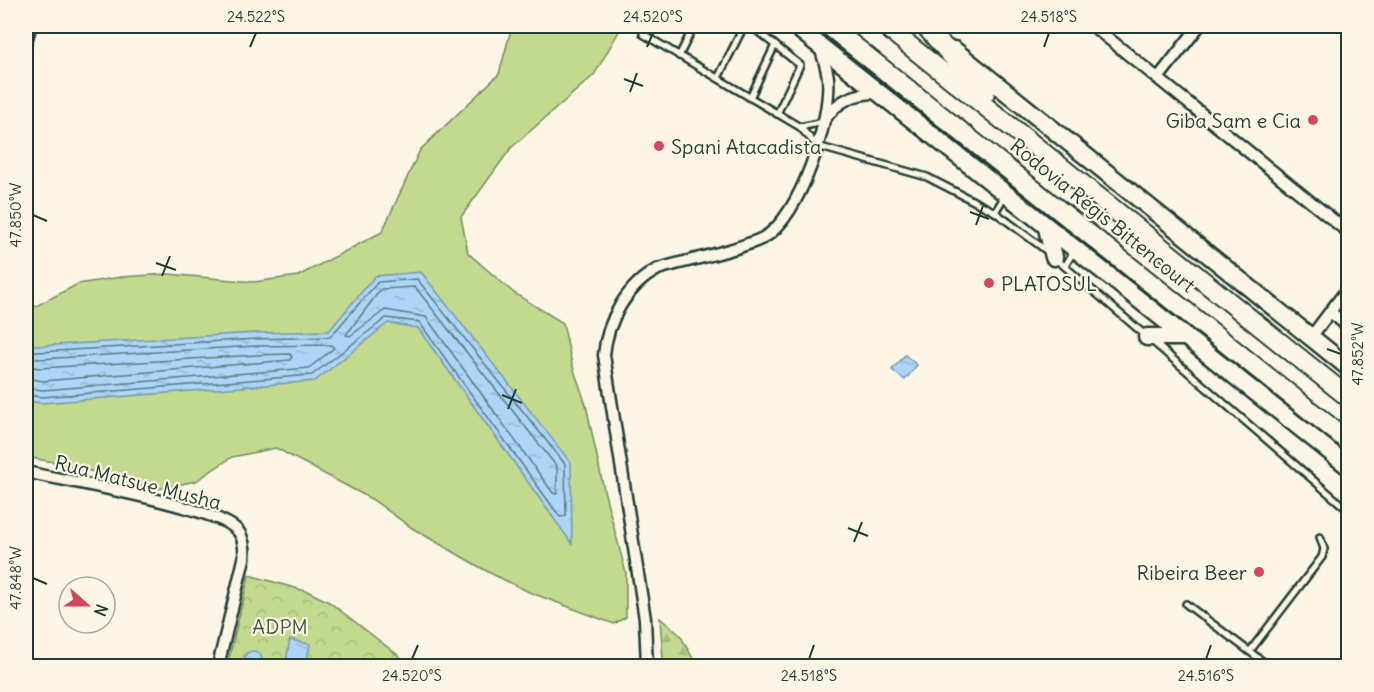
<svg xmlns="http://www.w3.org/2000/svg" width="1374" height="692" font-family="Delius,sans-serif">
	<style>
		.grass { fill: #c2d98e; stroke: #708b61; stroke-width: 1.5 }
		.forest { fill: url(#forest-firs); stroke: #708b61; stroke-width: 1.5 }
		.park { fill: url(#park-crowns); stroke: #708b61; stroke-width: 1.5 }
		.water { fill: url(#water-ripples); stroke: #7498a9; stroke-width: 1.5 }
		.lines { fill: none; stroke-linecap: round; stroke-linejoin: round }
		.shore { stroke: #587a82; stroke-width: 1.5 }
		.service-casing { stroke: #1f3d34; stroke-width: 10 }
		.minor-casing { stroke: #1f3d34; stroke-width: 15 }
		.primary-casing { stroke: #1f3d34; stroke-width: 21 }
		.motorway-casing { stroke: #1f3d34; stroke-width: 22 }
		.service { stroke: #fcf5e5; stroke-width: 5 }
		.minor { stroke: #fcf5e5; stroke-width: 10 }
		.primary { stroke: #fcf5e5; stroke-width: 16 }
		.motorway { stroke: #fcf5e5; stroke-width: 18 }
		.ticks { fill: none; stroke: #1f3d34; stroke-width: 2 }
		.poi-dot { fill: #d1495b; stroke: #fcf5e5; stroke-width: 2 }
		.labels { text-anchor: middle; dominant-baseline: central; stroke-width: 4.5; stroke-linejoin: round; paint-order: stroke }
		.poi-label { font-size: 20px; fill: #1f3d34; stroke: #fcf5e5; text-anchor: end }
		.street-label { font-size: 20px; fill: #1f3d34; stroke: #fcf5e5 }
		.park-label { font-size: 20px; fill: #405c46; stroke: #fcf5e5 }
		.neatline { fill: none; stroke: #1f3d34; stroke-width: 2 }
		.ticks-label { font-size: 15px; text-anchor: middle; fill: #1f3d34 }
	</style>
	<defs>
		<pattern id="forest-firs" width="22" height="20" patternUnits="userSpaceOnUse" patternTransform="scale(1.5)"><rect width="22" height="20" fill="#c2d98e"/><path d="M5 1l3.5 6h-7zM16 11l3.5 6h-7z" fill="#a6bb7b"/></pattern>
		<pattern id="park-crowns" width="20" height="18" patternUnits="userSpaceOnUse" patternTransform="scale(1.5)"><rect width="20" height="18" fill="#c2d98e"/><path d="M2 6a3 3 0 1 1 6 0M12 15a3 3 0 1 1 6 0" fill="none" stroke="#a6bb7b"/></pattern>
		<pattern id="water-ripples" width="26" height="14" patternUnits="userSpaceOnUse" patternTransform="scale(1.5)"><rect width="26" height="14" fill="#add5f7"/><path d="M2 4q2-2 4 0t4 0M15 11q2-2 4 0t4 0" fill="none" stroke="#94b8d4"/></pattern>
	</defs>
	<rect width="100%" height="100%" fill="#fcf5e5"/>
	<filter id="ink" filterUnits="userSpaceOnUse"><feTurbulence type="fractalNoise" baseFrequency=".0167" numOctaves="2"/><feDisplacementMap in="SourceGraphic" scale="12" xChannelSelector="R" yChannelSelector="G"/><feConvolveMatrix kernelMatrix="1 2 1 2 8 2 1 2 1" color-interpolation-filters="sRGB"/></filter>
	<g filter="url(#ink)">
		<!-- grass -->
		<path class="grass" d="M512,26h110l-28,49 -83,73 -50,69 7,36 46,40 49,30 9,41 14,41 18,85 22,83v44l-12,7 -85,-32 -39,-19 -78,-45 -39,-28 -97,-52 -44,9 -36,24 -43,9 -83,-25 -44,-8v-136l8,-14 44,-23 43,-7 47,-3 86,8 44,-6 84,-44 38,-82 79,-76z"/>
		<!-- forest -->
		<path class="forest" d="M660,618l20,17 17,31h-36l2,-6z"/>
		<!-- park -->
		<path class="park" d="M249,575l60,17 20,10 83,64h-185z"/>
		<!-- water -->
		<g class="water">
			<path d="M421,272l150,191 1,81 -154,-216 -30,-5 -73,58 -273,22 -16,-2v-58l13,3 217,-13 73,-2 46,-55z"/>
			<path d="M905,355l12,10 -12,15 -13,-10z"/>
			<path d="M290,640l20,4 -4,22h-21z"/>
			<circle cx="253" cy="660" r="9"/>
		</g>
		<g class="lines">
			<!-- shore -->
			<g class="shore">
				<path d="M415,287l142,180v27l-4,-1 -127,-176 -41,-7 -35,26 -4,-1 35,-46z"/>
				<path d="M26,349l13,3 217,-13 74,-2 48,-55 39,-3 148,185 1,52 -6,1 -141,-195 -33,-4 -74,57 -270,22 -16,-2"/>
				<path d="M26,357l14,2 216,-13 75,-1 3,3 -25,20 -266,22 -17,-2"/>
				<path d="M26,366l14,2 217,-13 33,-1 2,3 -2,3 -247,21 -17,-3"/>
			</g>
			<defs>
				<g id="service">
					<path d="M647,26l-4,8 157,93 17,19 110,31 68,35"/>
					<path d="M751,26l49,39 -23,49"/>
					<path d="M26,52l7,-26"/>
					<path d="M679,56l15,-30"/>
					<path d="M718,78l26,-52"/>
					<path d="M750,98l25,-53"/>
					<path d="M800,127l23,-5"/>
					<path d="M1005,196l-10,16 52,39"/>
					<path d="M1056,259l89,76"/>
					<path d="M1065,266l9,-15"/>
					<path d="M1152,341l196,169"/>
					<path d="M1186,604l79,59"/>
					<path d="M1250,651l72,-94 2,-8 -4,-12"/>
				</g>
				<g id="minor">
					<path d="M1093,26l255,206"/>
					<path d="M1159,77l40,-51"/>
					<path d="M825,119c13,-19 30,-26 54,-26"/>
					<path d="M1330,312l18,14"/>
					<path d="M1311,337l37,-49"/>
					<path d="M26,472c40,9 186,34 210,57 8,7 9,21 8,30l-26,107"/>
					<path d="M647,666l-2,-47 -41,-264c3,-34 23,-70 54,-86 30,-9 78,-18 105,-31 37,-19 69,-120 65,-160 -1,-10 -5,-21 -8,-31"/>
				</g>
				<g id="primary">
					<path d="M795,26l553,440"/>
					<path d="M954,50l394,317"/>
					<path d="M1047,228l7,29"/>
					<path d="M1147,337h38"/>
				</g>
				<g id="motorway">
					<path d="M829,26l519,415"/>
					<path d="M885,26l463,371"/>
					<path d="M926,27l59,66"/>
				</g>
			</defs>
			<!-- service casing -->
			<use href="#service" class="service-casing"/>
			<!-- minor casing -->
			<use href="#minor" class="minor-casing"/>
			<!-- primary casing -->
			<use href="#primary" class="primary-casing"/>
			<!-- motorway casing -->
			<use href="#motorway" class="motorway-casing"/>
			<!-- service -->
			<use href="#service" class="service"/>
			<!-- minor -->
			<use href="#minor" class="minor"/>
			<!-- primary -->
			<use href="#primary" class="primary"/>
			<!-- motorway -->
			<use href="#motorway" class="motorway"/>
		</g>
	</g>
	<!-- ticks -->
	<path class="ticks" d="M250,47l6,-14M647,47l6,-14M1044,47l5,-14M624,79l19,7M630,92l7,-19M970,212l19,7M33,215l14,6M976,225l7,-19M156,263l20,7M162,276l8,-20M1327,349l14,5M502,395l20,8M508,409l8,-20M848,528l20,8M854,542l8,-20M33,578l14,6M412,659l6,-14M809,659l5,-14M1206,659l5,-14"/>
	<!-- markers -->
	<g class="poi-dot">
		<circle cx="1313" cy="120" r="6"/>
		<circle cx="659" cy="146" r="6"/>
		<circle cx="989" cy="283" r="6"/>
		<circle cx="1259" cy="572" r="6"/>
	</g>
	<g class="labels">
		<!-- poi labels -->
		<g class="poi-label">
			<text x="1301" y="120">Giba Sam e Cia</text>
			<text x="671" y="146" text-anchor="start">Spani Atacadista</text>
			<text x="1001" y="283" text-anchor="start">PLATOSUL</text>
			<text x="1247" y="572">Ribeira Beer</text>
		</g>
		<!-- street labels -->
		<g class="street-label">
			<text transform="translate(1103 215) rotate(39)">Rodovia Régis Bittencourt</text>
			<text transform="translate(138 482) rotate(14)">Rua Matsue Musha</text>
		</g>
		<!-- park labels -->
		<g class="park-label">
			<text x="280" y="626">ADPM</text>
		</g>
	</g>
	<!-- margin -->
	<rect width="1374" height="692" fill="none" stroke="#fcf5e5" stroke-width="66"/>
	<!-- north arrow -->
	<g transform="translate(87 605) rotate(111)"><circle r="28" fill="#fcf5e5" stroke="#a4ab9e" stroke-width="1.5"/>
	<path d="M0-4.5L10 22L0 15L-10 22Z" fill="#d1495b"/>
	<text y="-9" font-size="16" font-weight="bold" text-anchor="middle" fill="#1f3d34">N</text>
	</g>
	<rect x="33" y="33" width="1308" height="626" class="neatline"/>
	<g class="ticks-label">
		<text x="256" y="22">24.522°S</text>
		<text x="653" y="22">24.520°S</text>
		<text x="1049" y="22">24.518°S</text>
		<text transform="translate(16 215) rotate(-90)" y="5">47.850°W</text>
		<text transform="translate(1358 354) rotate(-90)" y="5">47.852°W</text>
		<text transform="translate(16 578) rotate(-90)" y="5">47.848°W</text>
		<text x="412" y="681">24.520°S</text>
		<text x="809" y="681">24.518°S</text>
		<text x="1206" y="681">24.516°S</text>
	</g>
</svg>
